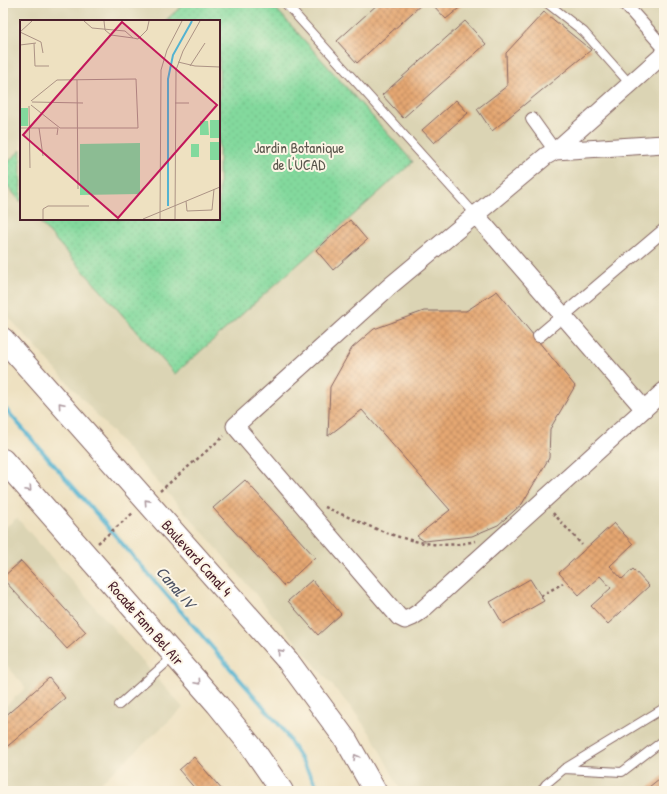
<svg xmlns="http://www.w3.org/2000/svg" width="667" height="794" font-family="'Patrick Hand',sans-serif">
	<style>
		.built { fill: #dbd4b4; fill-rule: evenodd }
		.grass { fill: url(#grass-dots); stroke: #667c64 }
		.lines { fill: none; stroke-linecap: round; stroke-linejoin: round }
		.stream { stroke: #53b3d1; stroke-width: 4 }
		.building { fill: url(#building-cross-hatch) }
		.service-casing { stroke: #836360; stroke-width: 10 }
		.pedestrian-casing { stroke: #836360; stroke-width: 14 }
		.minor-casing { stroke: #836360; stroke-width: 19 }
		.secondary-casing { stroke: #836360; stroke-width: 24 }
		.path { stroke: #836360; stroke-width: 2.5; stroke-dasharray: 3 3; stroke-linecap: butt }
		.service { stroke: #fff; stroke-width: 8 }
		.pedestrian { stroke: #fff; stroke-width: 12 }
		.minor { stroke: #fff; stroke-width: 17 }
		.secondary { stroke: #fff; stroke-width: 22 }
		.oneway { stroke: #ae9aa0 }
		.labels { text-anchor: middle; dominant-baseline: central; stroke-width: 4; stroke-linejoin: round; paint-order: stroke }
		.park-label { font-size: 15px; fill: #5b574d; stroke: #fcf5e5 }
		.street-label { font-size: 15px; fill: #4a1f2b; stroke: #fcf5e5 }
		.water-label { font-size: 16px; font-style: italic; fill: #4d5365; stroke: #fcf5e5 }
		.inset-river { fill: none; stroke: #53b3d1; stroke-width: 2 }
		.inset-road { fill: none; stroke: #ac9385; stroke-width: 1 }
		.view { fill: #c2185b; fill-opacity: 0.15; stroke: #c2185b; stroke-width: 2 }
		.inset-edge { fill: none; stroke: #4a1f2b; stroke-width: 2 }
	</style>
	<defs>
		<pattern id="grass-dots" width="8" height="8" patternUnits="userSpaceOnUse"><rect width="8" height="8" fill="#83d99d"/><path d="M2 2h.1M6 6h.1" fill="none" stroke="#73ba87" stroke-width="1.8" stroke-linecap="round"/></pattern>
		<pattern id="building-cross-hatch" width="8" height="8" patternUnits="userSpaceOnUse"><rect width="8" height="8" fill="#e5a772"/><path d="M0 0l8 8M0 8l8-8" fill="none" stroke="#bc875e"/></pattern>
	</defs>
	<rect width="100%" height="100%" fill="#fcf5e5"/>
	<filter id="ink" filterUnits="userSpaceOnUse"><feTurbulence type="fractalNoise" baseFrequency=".025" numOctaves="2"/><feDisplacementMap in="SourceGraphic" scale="8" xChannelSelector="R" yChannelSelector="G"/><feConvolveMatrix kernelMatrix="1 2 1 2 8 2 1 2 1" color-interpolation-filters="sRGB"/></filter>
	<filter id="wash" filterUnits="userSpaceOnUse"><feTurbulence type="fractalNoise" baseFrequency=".012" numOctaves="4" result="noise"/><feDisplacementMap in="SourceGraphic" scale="16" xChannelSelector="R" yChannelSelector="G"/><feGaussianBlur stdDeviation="0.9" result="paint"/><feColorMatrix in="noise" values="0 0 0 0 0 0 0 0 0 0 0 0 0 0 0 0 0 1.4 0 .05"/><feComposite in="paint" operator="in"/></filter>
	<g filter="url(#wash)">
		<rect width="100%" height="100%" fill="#eee1c1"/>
		<!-- built -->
		<g class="built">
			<path d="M3,3h661v788h-263l-29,-55 -19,-26 -145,-172 -205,-227zM21,21h198v198h-198z"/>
			<path d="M17,518l166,190 -91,83h-89v-83l23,-20 -23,-27v-132z"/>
		</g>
		<!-- grass -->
		<g class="grass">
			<path d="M185,3h86l142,159 -238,212 -138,-155h182v-198h-54z"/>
			<path d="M21,150v52l-18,-21v-15z"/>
		</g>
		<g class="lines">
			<!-- stream -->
			<path class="stream" d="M3,406l279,322 38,63"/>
		</g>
		<g id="blocks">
			<!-- building -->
			<g class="building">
				<path d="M379,3h44l-66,60 -20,-22z"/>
				<path d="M431,3h34l-19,16z"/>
				<path d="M544,12l47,38 -99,81 -15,-22 30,-23 -1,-33z"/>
				<path d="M465,21l21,23 -83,74 -21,-23z"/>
				<path d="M456,100l12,13 -34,30 -12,-13z"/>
				<path d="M350,220l17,20 -34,30 -17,-20z"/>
				<path d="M497,291l78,95 -25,43 -1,29 -27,46 -24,21 -26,11 -48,5 -7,-5 33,-26 -88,-100 -34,26 2,-49 22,-39 22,-19 50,-18h42z"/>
				<path d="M245,480l70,77 -31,29 -71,-78z"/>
				<path d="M614,523l19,21 -23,22 12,13 11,-10 16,17 -41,38 -17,-18 20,-18 -11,-12 -21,19 -20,-22z"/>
				<path d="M21,561l65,71 -19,17 -64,-70v-2z"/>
				<path d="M530,579l14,22 -41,23 -13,-22z"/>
				<path d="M312,580l29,34 -23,21 -30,-34z"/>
				<path d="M49,678l16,20 -62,52v-32z"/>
				<path d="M194,757l29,34h-26l-18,-21z"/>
				<path d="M664,775v16h-20z"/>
			</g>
		</g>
	</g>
	<g filter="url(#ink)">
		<use href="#blocks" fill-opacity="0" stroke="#836360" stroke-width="1"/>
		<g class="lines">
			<defs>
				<g id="service">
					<path d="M285,3l190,211"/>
					<path d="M547,3l37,29 46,52"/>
					<path d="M119,705l55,-49"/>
					<path d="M564,769l100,-61"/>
					<path d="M541,791l5,-7 18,-15 58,3 42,-32"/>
				</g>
				<g id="pedestrian">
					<path d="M624,3l40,45"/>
					<path d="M532,119l23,32"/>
					<path d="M539,336l125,-106"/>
				</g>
				<g id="minor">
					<path d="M664,144l-109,7 -9,5 -156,130 -155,140 164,191 6,3 7,-3 9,-6 243,-220"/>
					<path d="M555,151l109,-97"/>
					<path d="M475,214l169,195"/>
				</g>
				<g id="secondary">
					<path d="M3,339l285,322 58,79 29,51"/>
					<path d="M3,460l214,244 34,42 31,45"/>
				</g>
			</defs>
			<!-- service casing -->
			<use href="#service" class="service-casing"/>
			<!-- pedestrian casing -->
			<use href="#pedestrian" class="pedestrian-casing"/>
			<!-- minor casing -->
			<use href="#minor" class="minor-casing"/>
			<!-- secondary casing -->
			<use href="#secondary" class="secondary-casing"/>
			<!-- path -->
			<g class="path">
				<path d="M160,491l64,-55"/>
				<path d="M325,507c45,19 98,48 150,34"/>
				<path d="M553,513l29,32"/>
				<path d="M98,543l36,-31"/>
				<path d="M541,596l22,-13"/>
			</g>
			<!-- service -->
			<use href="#service" class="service"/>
			<!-- pedestrian -->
			<use href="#pedestrian" class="pedestrian"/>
			<!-- minor -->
			<use href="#minor" class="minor"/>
			<!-- secondary -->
			<use href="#secondary" class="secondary"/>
		</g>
		<!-- one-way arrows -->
		<defs><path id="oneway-chevron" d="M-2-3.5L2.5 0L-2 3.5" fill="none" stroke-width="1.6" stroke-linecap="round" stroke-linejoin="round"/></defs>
		<g class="oneway">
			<use href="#oneway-chevron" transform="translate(61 405) rotate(-131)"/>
			<use href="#oneway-chevron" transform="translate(29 489) rotate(49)"/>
			<use href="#oneway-chevron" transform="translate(147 502) rotate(-132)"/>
			<use href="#oneway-chevron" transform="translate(280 652) rotate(-132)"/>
			<use href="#oneway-chevron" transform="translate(198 682) rotate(49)"/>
			<use href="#oneway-chevron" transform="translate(356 757) rotate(-121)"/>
		</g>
	</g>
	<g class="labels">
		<!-- park labels -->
		<g class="park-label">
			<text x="299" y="147">Jardin Botanique<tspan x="299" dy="17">de l'UCAD</tspan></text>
		</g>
		<!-- street labels -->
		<g class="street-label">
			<text transform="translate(197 558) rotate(48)">Boulevard Canal 4</text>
			<text transform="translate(146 623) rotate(49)">Rocade Fann Bel Air</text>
		</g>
		<!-- water labels -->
		<g class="water-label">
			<text transform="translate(176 587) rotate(49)">Canal IV</text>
		</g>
	</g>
	<!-- overview -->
	<g transform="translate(20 20)">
		<rect width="200" height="200" fill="#eee1c1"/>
		<path d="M120,123v51l-60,1v-51z" fill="#83d99d"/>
		<path d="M0,88h8v18h-8z" fill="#83d99d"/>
		<path d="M190,100h10v18h-10zM180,101h8l1,14h-9zM190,122h10v18h-10zM171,124h8v13h-8z" fill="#83d99d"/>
		<path class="inset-river" d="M148,186v-127l5,-24 19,-34"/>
		<path class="inset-road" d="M64,1l8,7 33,3 8,7 5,1 9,-9 2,-9M84,1l1,9 6,5 22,3M0,12l21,10 2,11M0,12l12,-11M14,23l1,23h14M0,25l16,-2M158,42l17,4 25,1M170,46l15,-23M57,60l1,109M12,82l51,1M155,83h14M11,85l29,23h78l-2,-49 -79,1 -26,21M9,86l1,62M0,108h38l-1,7M19,108l4,28M166,181l1,10 25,-1 2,-21M23,199v-10l5,-3h41M123,199l77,-32M140,199l1,-149 6,-20 15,-29M155,199l1,-149 7,-19 17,-30"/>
		<path class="view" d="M102,2l95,83 -99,113 -95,-83z"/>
		<rect width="200" height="200" class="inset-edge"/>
	</g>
	<!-- margin -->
	<rect width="667" height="794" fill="none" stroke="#fcf5e5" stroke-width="16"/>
</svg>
